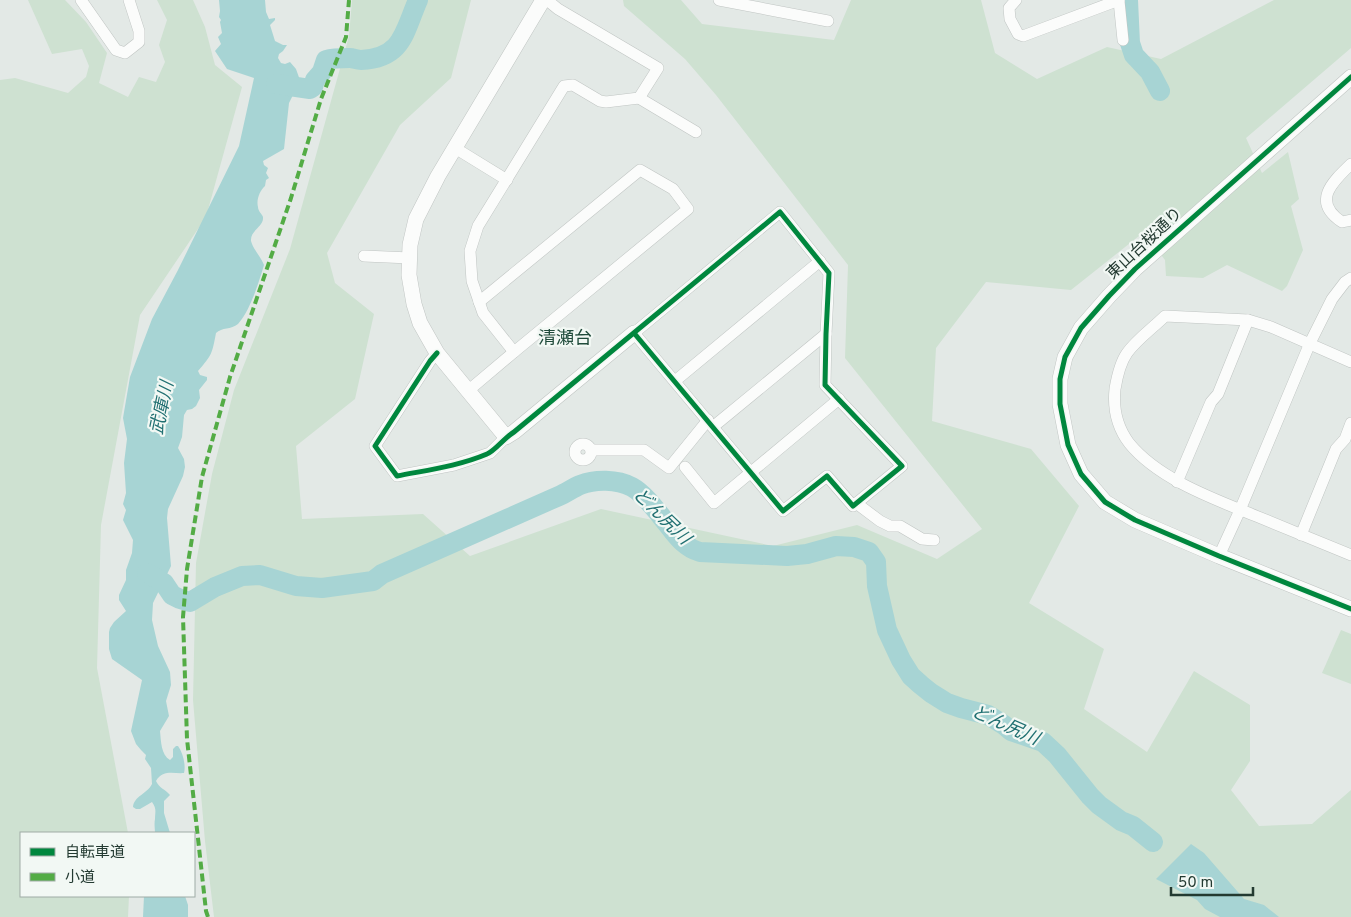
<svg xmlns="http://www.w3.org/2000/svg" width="1351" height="917" font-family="Overpass,'Noto Sans JP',sans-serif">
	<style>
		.green { fill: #cee1d1 }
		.water { fill: #a7d4d4 }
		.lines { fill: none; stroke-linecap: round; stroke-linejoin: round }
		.river { stroke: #a7d4d4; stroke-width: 20 }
		.minor-casing { stroke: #c0c5c3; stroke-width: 12 }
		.tertiary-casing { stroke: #c0c5c3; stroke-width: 16 }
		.minor { stroke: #fbfcfb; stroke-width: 11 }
		.tertiary { stroke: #fbfcfb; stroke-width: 15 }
		.quiet { stroke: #53ac45; stroke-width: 4; stroke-dasharray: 8 4; stroke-linecap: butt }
		.cycleway-casing { stroke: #f2f8f4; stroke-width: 8 }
		.cycleway { stroke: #00873e; stroke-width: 5 }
		.labels { text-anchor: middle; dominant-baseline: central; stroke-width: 4.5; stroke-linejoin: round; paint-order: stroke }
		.street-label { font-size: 16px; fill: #233a31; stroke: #f2f8f4 }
		.neighbourhood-label { font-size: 18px; fill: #204b3b; stroke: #f2f8f4 }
		.water-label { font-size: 18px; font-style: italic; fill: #217072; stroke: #f2f8f4 }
	</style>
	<rect width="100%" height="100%" fill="#e3e9e6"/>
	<!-- green -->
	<g class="green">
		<path d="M28,0h37l21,22 21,31 -8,30 29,14 11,-20 17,5 9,-20 -6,-17 8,-25 -10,-20h36l12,27 10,38 27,22 -36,130 -66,98 -39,210 -4,143 31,165h-107v63h108l-1,21h-128v-837l15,-2 53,15 18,-16 3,-11 -7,-17 -30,5z"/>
		<path d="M352,0h119l-20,78 -51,47 -73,128 8,30 39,31 -19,85 -59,47 6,73 121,-5 47,42 131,-47 172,37 84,-21 80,34 45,-30 -137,-171 3,-93 -132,-170 -31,-36 -61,-53 -1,-6h58l21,24 132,16 17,-40h130l14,53 42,26 70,-32 54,12 113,-59h77v48l-105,90 16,35 26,-21 11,47 -8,7 12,44 -16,36 -5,5 -55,-26 -24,13 -37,-2 -1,-16 -21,-28 -73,58 -85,-8 -50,66 -4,73 99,28 48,57 -50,97 75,46 -20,60 63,43 47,-81 56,34v56l-19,29 28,36 53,-2 39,-34v127h-1137l-9,-76 -12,-141 3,-137 16,-89 22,-84 56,-141 59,-213z"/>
		<path d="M1341,630l10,4v50l-29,-11z"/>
	</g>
	<!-- water -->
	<g class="water">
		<path d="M219,0h46l1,12 3,7 6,-1v2l-5,5 5,16 8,4h4l-4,6 -4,3 -1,4 3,5 4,1 5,-2 6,7 5,14 2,2c-2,7 -4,8 -10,10l-4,8 -5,46 -21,12 1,4 4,3 -2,5 3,5 -3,2 -1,6c-5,4 -9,14 -7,21 0,4 4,7 5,10 1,10 -13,13 -12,24 2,8 10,16 13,24 -5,17 -14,46 -26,59 -7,6 -16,3 -22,9 -4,21 -4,22 -18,38l2,4 7,2v3l-8,10 1,8 -4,8 -4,3 -5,1 -3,5 -2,22 -4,11 6,11 1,8 -2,9 -15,33 -1,9 4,48 -18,37 -1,17 6,26 12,26 1,13 -5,16 3,15 -9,15c1,10 1,24 10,29l3,-3v-8l3,-3h2c5,7 8,19 6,27 -10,1 -21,-4 -28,8 3,7 9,8 14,14l-6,6v12l6,20h-15c0,-4 -1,-9 0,-14 0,-7 2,-10 -3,-17l-12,7h-4l-3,-2c1,-11 14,-13 19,-23l-1,-16 -6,-9 1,-4 -5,-5 -5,-6 -5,-13 11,-51 -30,-21 -3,-10v-17l1,-4 4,-6 12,-11 -7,-11v-5l7,-15v-10l6,-17 1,-13 -10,-20 3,-10 -3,-6 3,-11 -2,-30 3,-24 -4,-21 7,-41 22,-58 26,-49 61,-124 15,-68 -27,-9 -12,-18 6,-7 -3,-7 4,-4 -2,-11 1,-2 -2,-3 1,-6z"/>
		<path d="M1191,844l13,9 40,46 20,6 15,12h-59l-15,-8 -8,-9 -41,-21z"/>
		<path d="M144,896h41l3,9v12h-45z"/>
	</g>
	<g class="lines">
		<!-- river -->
		<g class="river">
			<path d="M1128,0l2,43 4,12 16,17 10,19"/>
			<path d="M276,84l34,5 3,-2 2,-7 7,-8 4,-12c7,-2 16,-2 24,-2 3,0 7,2 11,2 42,-2 43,-28 57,-60"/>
			<path d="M147,573l17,10 8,12 8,4 10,3 25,-15 27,-11 18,-1 36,11 26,2 51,-7 9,-7 177,-78c7,-3 14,-8 21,-11 15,-6 37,-6 52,2 13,7 27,27 37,39 9,12 17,22 31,26l87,4 20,-2 29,-8 18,1 15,5 7,10 1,24 10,44 14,30 10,16 10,9 10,8 16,10 14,5 27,7 16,10 7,6 32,11 14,13 33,41 9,9 22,16 12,5 20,16"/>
		</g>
		<defs>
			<g id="minor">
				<path d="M81,0l35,50 9,3 14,-11v-11l-10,-31"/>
				<path d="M719,0l109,21"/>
				<path d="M1016,0l-7,8 1,11 8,15 5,2 96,-36"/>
				<path d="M1119,1l4,39"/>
				<path d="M639,98l57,34"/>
				<path d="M455,148l52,32"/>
				<path d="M1351,164c-20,19 -39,38 -9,58l9,-2"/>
				<path d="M780,212l49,61 -3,61 -1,51 77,81 -49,40 -26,-30 -44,35 -149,-178z"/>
				<path d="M364,256l46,2"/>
				<path d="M514,352l-31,-39 -11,-32 -2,-30 8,-25 86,-140 9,-1 27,16 6,1 33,-4 19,-30 -100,-59 -11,-9"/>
				<path d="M437,353l-7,8 -55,85 22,30 57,-11 36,-12 16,-16"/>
				<path d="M1351,362l-80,-35 -23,-7 -83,-4c-12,12 -28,23 -38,37 -7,10 -10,24 -12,36 -2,19 2,38 14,54 29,36 85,56 127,73 32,13 63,26 95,39"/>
				<path d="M675,381l145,-120"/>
				<path d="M469,390l45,-38 174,-143 -15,-20 -33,-19 -161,132"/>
				<path d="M714,426l112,-92"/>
				<circle cx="583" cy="452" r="8"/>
				<path d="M591,450h53l25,18 39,-48"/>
				<path d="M685,467l29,36 125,-104"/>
				<path d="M1177,482l34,-80 7,-8 30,-74"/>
				<path d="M856,503l24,18 10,5h10l22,13 12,1"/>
				<path d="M1301,535l35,-86 9,-10 6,-16"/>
				<path d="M1219,556l21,-46 70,-167 22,-44 13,-17 6,-4"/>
			</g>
			<g id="tertiary">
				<path d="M543,0l-105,176 -22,43 -6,26 -1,30 5,29 6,19 17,30 69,84 8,-5 120,-99"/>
				<path d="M1351,77l-216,192 -26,27 -28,32 -16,29 -5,22v25l8,41 13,29 24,28 30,18 84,36 132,53"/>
			</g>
		</defs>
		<!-- minor casing -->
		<use href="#minor" class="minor-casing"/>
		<!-- tertiary casing -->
		<use href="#tertiary" class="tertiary-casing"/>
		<!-- minor -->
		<use href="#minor" class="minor"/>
		<!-- tertiary -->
		<use href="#tertiary" class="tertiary"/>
		<!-- quiet -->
		<path class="quiet" d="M208,917l-2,-6 -19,-172 -4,-122 4,-48 15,-92 28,-100 61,-179 30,-99 25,-62 3,-37"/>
		<defs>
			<g id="cycleway">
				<path d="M1351,77l-216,192 -26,27 -28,32 -16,29 -5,22v25l8,41 13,29 24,28 30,18 84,36 132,53"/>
				<path d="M437,353l-7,8 -55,85 22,30c30,-6 62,-10 90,-22 8,-3 17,-16 27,-22l266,-220 49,61 -3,61 -1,51 77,81 -49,40 -26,-30 -44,35 -149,-178"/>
			</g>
		</defs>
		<!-- cycleway casing -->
		<use href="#cycleway" class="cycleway-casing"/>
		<!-- cycleway -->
		<use href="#cycleway" class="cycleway"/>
	</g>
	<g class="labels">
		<!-- street labels -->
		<g class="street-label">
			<text transform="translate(1145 244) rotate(-43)">東山台桜通り</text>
		</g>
		<!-- neighbourhood labels -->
		<g class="neighbourhood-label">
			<text x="565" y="339">清瀬台</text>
		</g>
		<!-- water labels -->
		<g class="water-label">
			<text transform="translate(163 408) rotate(-78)">武庫川</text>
			<text transform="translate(661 517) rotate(44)">どん尻川</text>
			<text transform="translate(1005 726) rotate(24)">どん尻川</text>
		</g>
	</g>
	<!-- legend -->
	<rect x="20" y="832" width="175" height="65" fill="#f2f8f4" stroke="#9faca6"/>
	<rect x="30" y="848" width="25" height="8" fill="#00873e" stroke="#9faca6"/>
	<text x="65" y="857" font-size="15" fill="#233a31">自転車道</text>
	<rect x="30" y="873" width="25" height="8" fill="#53ac45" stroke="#9faca6"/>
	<text x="65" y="882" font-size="15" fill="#233a31">小道</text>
	<!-- scale -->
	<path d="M1171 887v8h82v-8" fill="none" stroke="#233a31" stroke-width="2.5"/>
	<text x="1178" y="887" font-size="15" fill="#233a31" stroke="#f2f8f4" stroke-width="4" paint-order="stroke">50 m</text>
</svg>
